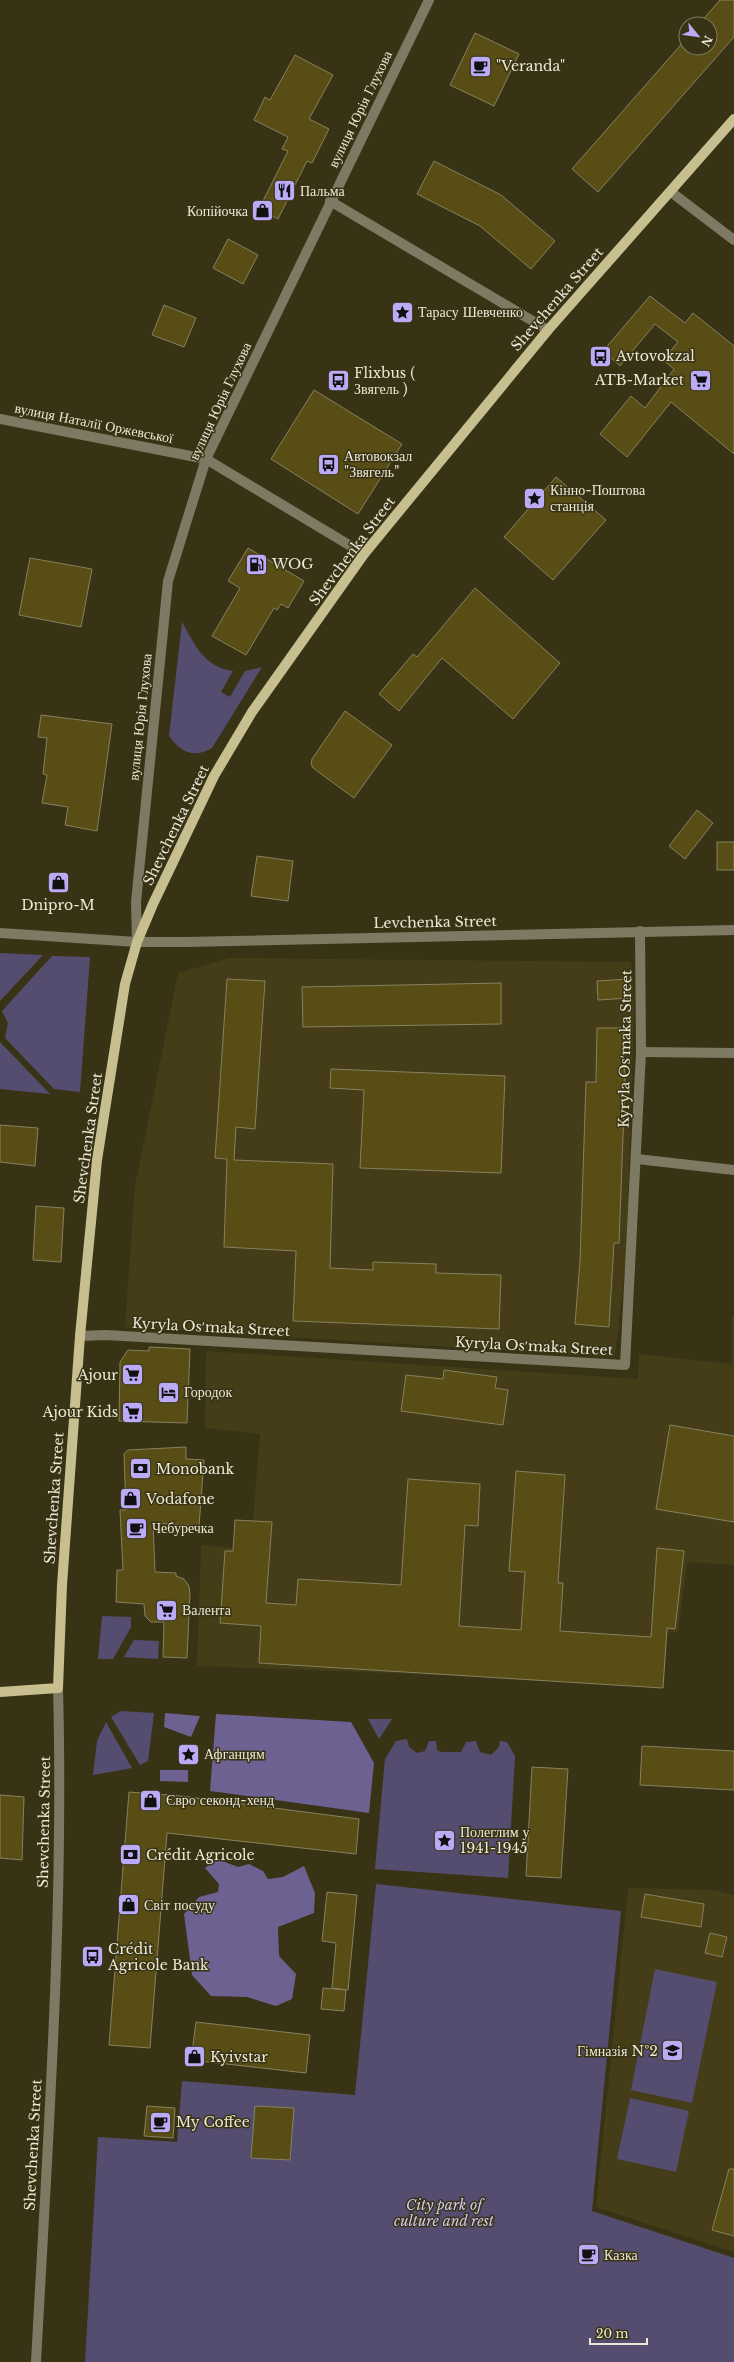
<svg xmlns="http://www.w3.org/2000/svg" width="734" height="2362" font-family="'Libre Baskerville',serif">
	<style>
		.built { fill: #443d17 }
		.green { fill: #554d70 }
		.forest { fill: #6c6191 }
		.building { fill: #584d14; stroke: #878161 }
		.lines { fill: none; stroke-linecap: round; stroke-linejoin: round }
		.minor { stroke: #7d7962; stroke-width: 10 }
		.major { stroke: #c7bf8f; stroke-width: 10 }
		.labels { text-anchor: middle; dominant-baseline: central; stroke-width: 3; stroke-linejoin: round; paint-order: stroke }
		.poi-label { font-size: 14px; fill: #ebe8d7; stroke: #393315; text-anchor: start }
		.street-label { font-size: 14px; fill: #ebe8d7; stroke: #393315 }
		.park-label { font-size: 14px; font-style: italic; fill: #cfc6f4; stroke: #393315 }
	</style>
	<rect width="100%" height="100%" fill="#393315"/>
	<!-- built -->
	<g class="built">
		<path d="M229,958l402,4 3,51 -8,249 -11,95 -490,-30 10,-141 43,-213z"/>
		<path d="M732,1316h2v249l-47,-3 -9,70 -10,1 -4,50 -467,-17 4,-121 31,3 4,-28h17l7,-86 -55,-6 1,-77 432,28 1,-25 93,10z"/>
		<path d="M628,1888l85,2 21,5v357l-138,-45z"/>
	</g>
	<!-- green -->
	<g class="green">
		<path d="M182,622c13,23 22,45 51,49l-12,21 9,5 15,-26 17,-4 -50,81c-19,11 -31,4 -43,-12z"/>
		<path d="M0,953l43,2 -43,46z"/>
		<path d="M52,956l38,1 -10,135 -26,-3 -49,-51 3,-15 -6,-12z"/>
		<path d="M0,1042l50,52 -50,-5z"/>
		<path d="M102,1616l29,1v10l-18,32h-15z"/>
		<path d="M134,1640l25,1 -1,18 -34,-2z"/>
		<path d="M121,1711l33,2 -6,48 -8,4 -29,-48z"/>
		<path d="M368,1719h24l-13,20z"/>
		<path d="M106,1722l26,46 -39,7 4,-34z"/>
		<path d="M407,1739l2,8 8,6 8,-2 4,-10h7l1,9 4,2h20l5,-10 10,-1 4,11 11,3 8,-8 1,-6 7,1 8,14 -7,122 -133,-9 10,-110 11,-18z"/>
		<path d="M376,1884l245,27 -29,300 142,47v104h-649l13,-225 79,5 5,-61 173,14z"/>
		<path d="M655,1969l62,13 -25,121 -61,-13z"/>
		<path d="M630,2098l59,13 -13,61 -59,-13z"/>
	</g>
	<!-- forest -->
	<g class="forest">
		<path d="M165,1713l34,3h1l-9,21 -27,-10z"/>
		<path d="M216,1714l135,8 23,41 -5,50 -159,-22z"/>
		<path d="M160,1770h28v12l-28,-1z"/>
		<path d="M217,1859l21,8 11,-3 14,7 5,8 15,-2 21,-11 11,27 -1,20 -36,14 1,29 17,18 -4,25 -16,7 -29,-9 -36,-1 -19,-21 -8,-61 15,-17 19,-5 1,-8 -14,-16z"/>
	</g>
	<!-- building -->
	<g class="building">
		<path d="M720,0h14v37l-136,155 -26,-23 114,-130v9h24v-24h-11z"/>
		<path d="M475,33l44,21 -25,52 -44,-21z"/>
		<path d="M295,55l38,20 -24,44 20,10 -17,34 -5,-2 -29,58 -19,-10 29,-58 -6,-2 6,-12 -34,-17 11,-23 5,3z"/>
		<path d="M434,161l67,34 54,46 -24,28 -51,-43 -63,-32z"/>
		<path d="M228,239l30,16 -15,29 -30,-16z"/>
		<path d="M650,296l35,27 8,-10 41,33v108l-63,-52 -44,55 -27,-23 31,-38 14,12 29,-39 -11,-9 15,-18 -23,-18 -35,42 -17,-15z"/>
		<path d="M164,305l32,13 -12,29 -32,-12z"/>
		<path d="M314,390l88,54 -44,70 -87,-55z"/>
		<path d="M556,477l50,43 -53,60 -49,-43z"/>
		<path d="M248,548l56,33 -16,27 -7,-4 -4,6 -3,-2 -28,47 -34,-19 28,-48 -12,-7z"/>
		<path d="M30,558l62,11 -11,58 -62,-12z"/>
		<path d="M475,588l85,75 -47,56 -71,-61 -43,53 -20,-17 34,-40 4,3z"/>
		<path d="M345,711l47,34 -38,53 -41,-30 -2,-4 1,-5z"/>
		<path d="M41,715l71,9 -15,107 -32,-6 3,-18 -26,-4 5,-28 -4,-1 4,-36 -9,-1z"/>
		<path d="M697,810l16,13 -28,36 -16,-13z"/>
		<rect x="717" y="842" width="17" height="28"/>
		<path d="M257,856l36,5 -5,40 -37,-5z"/>
		<path d="M227,979l38,2 -10,148 -19,-2 -2,33 99,4 -3,104 43,2v-8l63,2v9l65,2 -2,54 -206,-8 3,-70 -72,-4 3,-88 -12,-1z"/>
		<path d="M629,979l1,19 -32,2 -1,-19z"/>
		<path d="M501,983v41l-198,3 -1,-40z"/>
		<path d="M597,1028h26l2,55 -6,160h-5l-5,84 -34,-3 5,-63 6,-179h10z"/>
		<path d="M331,1069l174,7 -4,97 -141,-5 4,-78 -34,-2z"/>
		<path d="M0,1125l38,3 -3,38 -35,-4z"/>
		<path d="M36,1206l28,2 -3,54 -28,-2z"/>
		<path d="M149,1347l41,2 -3,74 -68,-2 1,-59 8,-12 21,1z"/>
		<path d="M444,1370l53,7 -2,11 13,2 -5,35 -102,-14 5,-36 37,4z"/>
		<path d="M670,1425l64,11v86l-78,-13z"/>
		<path d="M186,1447v12l18,1 -5,66 -46,-3 2,49 21,1v3l8,3 5,7 1,8 -3,64 -24,-1 1,-35h-13l-6,-6 -1,-12 -28,-2 1,-32h6l-3,-60h6l-2,-56 4,-4z"/>
		<path d="M516,1471l49,4 -7,108h5l-3,48 91,6 6,-89 27,3 -9,78 -8,-1 -4,60 -404,-25 2,-37 -41,-3 5,-72h8l2,-31 37,2 -6,81 30,2 2,-26 103,6 7,-106 72,5 -2,42 -13,-1 -6,101 62,4 4,-58 -16,-1z"/>
		<path d="M642,1746l92,5v39l-94,-5z"/>
		<path d="M532,1767l36,2 -7,109 -35,-2z"/>
		<path d="M129,1792l52,4 178,23 -3,35 -189,-21 -17,215 -41,-3z"/>
		<path d="M0,1795l24,2 -2,63 -22,-2z"/>
		<path d="M327,1892l30,3 -9,95 -16,-2 4,-45 -14,-2z"/>
		<path d="M645,1894l59,10 -3,23 -60,-10z"/>
		<path d="M710,1933l17,4 -5,20 -17,-4z"/>
		<path d="M323,1988l23,2 -2,21 -23,-2z"/>
		<path d="M196,2022l114,13 -4,38 -115,-13z"/>
		<path d="M147,2106l28,2 -2,30 -29,-2z"/>
		<path d="M255,2106l39,2 -4,52 -39,-2z"/>
		<path d="M729,2169h5v67l-22,-6z"/>
	</g>
	<g class="lines">
		<!-- minor -->
		<g class="minor">
			<path d="M671,192l63,48"/>
			<path d="M330,201l218,129"/>
			<path d="M0,419l206,40 158,95"/>
			<path d="M0,933l137,9h49l548,-12"/>
			<path d="M137,942l-1,-40 32,-321 38,-122 223,-459"/>
			<path d="M641,1052l93,1"/>
			<path d="M637,1159l97,11"/>
			<path d="M80,1336l26,-1 519,30 16,-313 -1,-121"/>
			<path d="M36,2362c12,-224 28,-450 22,-674"/>
		</g>
		<!-- major -->
		<path class="major" d="M0,1692l58,-4 4,-103 18,-249 17,-176 28,-176 12,-42 16,-38 61,-128 38,-64 112,-158 184,-224 186,-211"/>
	</g>
	<!-- icons -->
	<defs>
		<symbol id="cafe-square" viewBox="-11 -11 22 22"><rect x="-9" y="-9" width="18" height="18" rx="4" fill="#bbaaf6" stroke="#393315"/><path d="M-5.5-4.5H6V0H3Q3 3.5 0 3.5H-2.5Q-5.5 3.5-5.5 0ZM3-3.2v2h1.7v-2ZM-6 4.5H4V6H-6Z" fill="#111"/></symbol>
		<symbol id="restaurant-square" viewBox="-11 -11 22 22"><rect x="-9" y="-9" width="18" height="18" rx="4" fill="#bbaaf6" stroke="#393315"/><path d="M-5-6h1v4h1v-4h1v4h1v-4h1v5L-1.5 .5V6h-2V.5L-5-1ZM5-6V6H3V1.5H1.5Q1.5-4 5-6Z" fill="#111"/></symbol>
		<symbol id="shop-square" viewBox="-11 -11 22 22"><rect x="-9" y="-9" width="18" height="18" rx="4" fill="#bbaaf6" stroke="#393315"/><path d="M-5-2.5h2.3a2.7 3.5 0 0 1 5.4 0H5L5.5 6h-11ZM-1.5-2.5h3a1.5 2.3 0 0 0-3 0Z" fill="#111"/></symbol>
		<symbol id="sight-square" viewBox="-11 -11 22 22"><rect x="-9" y="-9" width="18" height="18" rx="4" fill="#bbaaf6" stroke="#393315"/><path d="M0-6L1.8-2.2L6-1.7L2.9 1.2L3.7 5.4L0 3.3L-3.7 5.4L-2.9 1.2L-6-1.7L-1.8-2.2Z" fill="#111"/></symbol>
		<symbol id="bus-square" viewBox="-11 -11 22 22"><rect x="-9" y="-9" width="18" height="18" rx="4" fill="#bbaaf6" stroke="#393315"/><path d="M-5-6H5V4H4V6H2V4H-2V6H-4V4H-5ZM-3.5-4V0h7V-4ZM-3.5 1.2v1.5H-2V1.2ZM2 1.2v1.5H3.5V1.2Z" fill="#111"/></symbol>
		<symbol id="supermarket-square" viewBox="-11 -11 22 22"><rect x="-9" y="-9" width="18" height="18" rx="4" fill="#bbaaf6" stroke="#393315"/><path d="M-6-5.5h2.5l.6 2H6L4.5 2H-2.5L-4.4-4H-6ZM-1.5 3.2a1.3 1.3 0 1 0 .1 0ZM3 3.2a1.3 1.3 0 1 0 .1 0Z" fill="#111"/></symbol>
		<symbol id="fuel-square" viewBox="-11 -11 22 22"><rect x="-9" y="-9" width="18" height="18" rx="4" fill="#bbaaf6" stroke="#393315"/><path d="M-5.5-6h7V0h2V4h1.3V-2.5L3-4.5l.8-.8L6-3V5H2.5V1h-1V6h-7ZM-4.2-4.7v3.2H.2V-4.7Z" fill="#111"/></symbol>
		<symbol id="hotel-square" viewBox="-11 -11 22 22"><rect x="-9" y="-9" width="18" height="18" rx="4" fill="#bbaaf6" stroke="#393315"/><path d="M-6-4.5h1.5V1H6V5H4.5V3h-9V5H-6ZM-4 0a1.8 1.8 0 1 1 3.6 0ZM.5 0V-2.5h3Q6-2.5 6 0Z" fill="#111"/></symbol>
		<symbol id="bank-square" viewBox="-11 -11 22 22"><rect x="-9" y="-9" width="18" height="18" rx="4" fill="#bbaaf6" stroke="#393315"/><path d="M-6-4H6V4H-6ZM0-2.3a2.3 2.3 0 1 0 0 4.6a2.3 2.3 0 1 0 0-4.6Z" fill="#111"/></symbol>
		<symbol id="school-square" viewBox="-11 -11 22 22"><rect x="-9" y="-9" width="18" height="18" rx="4" fill="#bbaaf6" stroke="#393315"/><path d="M0-5L7-2L0 1L-7-2ZM-4 1L0 2.5L4 1V4Q0 6-4 4Z" fill="#111"/></symbol>
	</defs>
	<g fill-rule="evenodd">
		<use href="#cafe-square" x="468" y="54" width="25" height="25"/>
		<use href="#restaurant-square" x="272" y="178" width="25" height="25"/>
		<use href="#shop-square" x="250" y="198" width="25" height="25"/>
		<use href="#sight-square" x="390" y="300" width="25" height="25"/>
		<use href="#bus-square" x="588" y="344" width="25" height="25"/>
		<use href="#supermarket-square" x="688" y="368" width="25" height="25"/>
		<use href="#bus-square" x="326" y="368" width="25" height="25"/>
		<use href="#bus-square" x="316" y="452" width="25" height="25"/>
		<use href="#sight-square" x="522" y="486" width="25" height="25"/>
		<use href="#fuel-square" x="244" y="552" width="25" height="25"/>
		<use href="#shop-square" x="46" y="870" width="25" height="25"/>
		<use href="#supermarket-square" x="120" y="1362" width="25" height="25"/>
		<use href="#hotel-square" x="156" y="1380" width="25" height="25"/>
		<use href="#supermarket-square" x="120" y="1400" width="25" height="25"/>
		<use href="#bank-square" x="128" y="1456" width="25" height="25"/>
		<use href="#shop-square" x="118" y="1486" width="25" height="25"/>
		<use href="#cafe-square" x="124" y="1516" width="25" height="25"/>
		<use href="#supermarket-square" x="154" y="1598" width="25" height="25"/>
		<use href="#sight-square" x="176" y="1742" width="25" height="25"/>
		<use href="#shop-square" x="138" y="1788" width="25" height="25"/>
		<use href="#sight-square" x="432" y="1828" width="25" height="25"/>
		<use href="#bank-square" x="118" y="1842" width="25" height="25"/>
		<use href="#shop-square" x="116" y="1892" width="25" height="25"/>
		<use href="#bus-square" x="80" y="1944" width="25" height="25"/>
		<use href="#school-square" x="660" y="2038" width="25" height="25"/>
		<use href="#shop-square" x="182" y="2044" width="25" height="25"/>
		<use href="#cafe-square" x="148" y="2110" width="25" height="25"/>
		<use href="#cafe-square" x="576" y="2242" width="25" height="25"/>
	</g>
	<g class="labels">
		<!-- poi labels -->
		<g class="poi-label">
			<text x="496" y="66">"Veranda"</text>
			<text x="300" y="191">Пальма</text>
			<text x="248" y="211" text-anchor="end">Копійочка</text>
			<text x="418" y="312">Тарасу Шевченко</text>
			<text x="616" y="356">Avtovokzal</text>
			<text x="354" y="373">Flixbus (<tspan x="354" dy="16">Звягель )</tspan></text>
			<text x="684" y="380" text-anchor="end">ATB-Market</text>
			<text x="344" y="456">Автовокзал<tspan x="344" dy="16">"Звягель"</tspan></text>
			<text x="550" y="490">Кінно-Поштова<tspan x="550" dy="16">станція</tspan></text>
			<text x="272" y="564">WOG</text>
			<text x="58" y="905" text-anchor="middle">Dnipro-M</text>
			<text x="118" y="1375" text-anchor="end">Ajour</text>
			<text x="184" y="1392">Городок</text>
			<text x="118" y="1412" text-anchor="end">Ajour Kids</text>
			<text x="156" y="1469">Monobank</text>
			<text x="146" y="1499">Vodafone</text>
			<text x="152" y="1528">Чебуречка</text>
			<text x="182" y="1610">Валента</text>
			<text x="204" y="1754">Афганцям</text>
			<text x="166" y="1800">Євро секонд-хенд</text>
			<text x="460" y="1832">Полеглим у<tspan x="460" dy="16">1941-1945</tspan></text>
			<text x="146" y="1855">Crédit Agricole</text>
			<text x="144" y="1905">Світ посуду</text>
			<text x="108" y="1949">Crédit<tspan x="108" dy="16">Agricole Bank</tspan></text>
			<text x="658" y="2051" text-anchor="end">Гімназія №2</text>
			<text x="210" y="2057">Kyivstar</text>
			<text x="176" y="2122">My Coffee</text>
			<text x="604" y="2255">Казка</text>
		</g>
		<!-- street labels -->
		<g class="street-label">
			<text transform="translate(360 109) rotate(-64)">вулиця Юрія Глухова</text>
			<text transform="translate(557 299) rotate(-49)">Shevchenka Street</text>
			<text transform="translate(220 401) rotate(-65)">вулиця Юрія Глухова</text>
			<text transform="translate(94 423) rotate(11)">вулиця Наталії Оржевської</text>
			<text transform="translate(352 551) rotate(-53)">Shevchenka Street</text>
			<text transform="translate(140 717) rotate(-84)">вулиця Юрія Глухова</text>
			<text transform="translate(176 825) rotate(-64)">Shevchenka Street</text>
			<text transform="translate(435 922) rotate(-1)">Levchenka Street</text>
			<text transform="translate(625 1049) rotate(-89)">Kyryla Osʹmaka Street</text>
			<text transform="translate(88 1138) rotate(-82)">Shevchenka Street</text>
			<text transform="translate(211 1327) rotate(3)">Kyryla Osʹmaka Street</text>
			<text transform="translate(534 1346) rotate(3)">Kyryla Osʹmaka Street</text>
			<text transform="translate(54 1498) rotate(-86)">Shevchenka Street</text>
			<text transform="translate(44 1822) rotate(-89)">Shevchenka Street</text>
			<text transform="translate(33 2145) rotate(-87)">Shevchenka Street</text>
		</g>
		<!-- park labels -->
		<g class="park-label">
			<text x="444" y="2205">City park of<tspan x="444" dy="16">culture and rest</tspan></text>
		</g>
	</g>
	<!-- north arrow -->
	<g transform="translate(698 36) rotate(119)"><circle r="19" fill="#393315" stroke="#807b63"/>
	<path d="M0-3L7 15L0 10L-7 15Z" fill="#bbaaf6"/>
	<text y="-6" font-size="11" font-weight="bold" text-anchor="middle" fill="#ebe8d7">N</text>
	</g>
	<!-- scale -->
	<path d="M590 2338v6h57v-6" fill="none" stroke="#ebe8d7" stroke-width="2"/>
	<text x="596" y="2338" font-size="12" fill="#ebe8d7" stroke="#393315" stroke-width="3" paint-order="stroke">20 m</text>
</svg>
